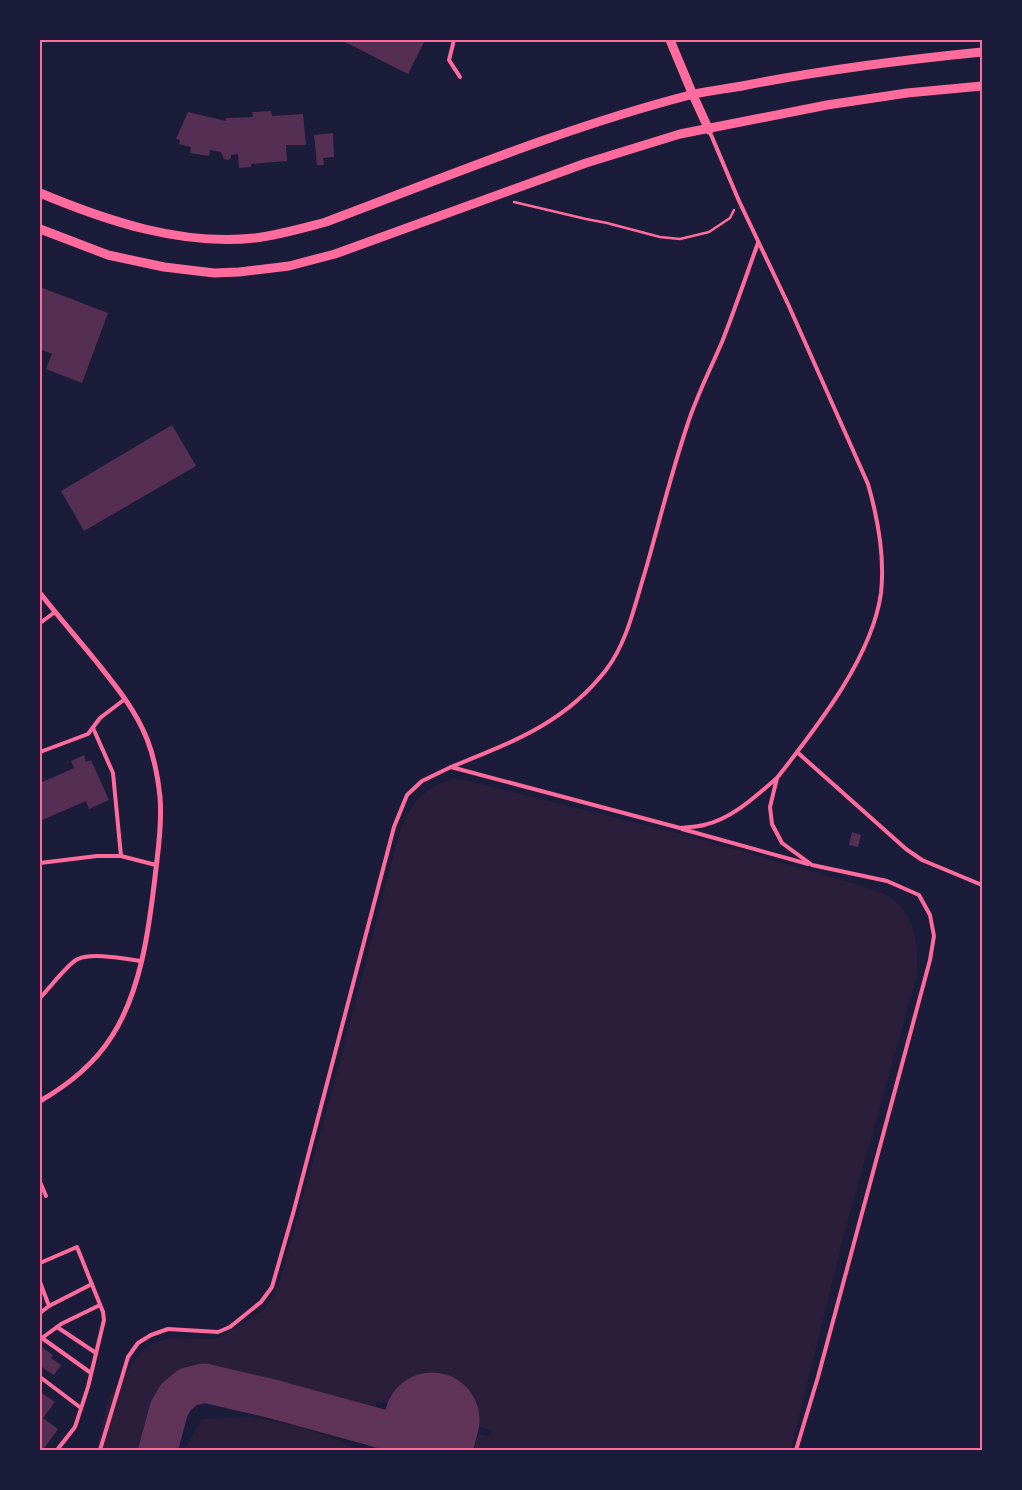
<svg xmlns="http://www.w3.org/2000/svg" width="1022" height="1490" font-family="Lora,serif">
	<style>
		.green { fill: #2a1e3b }
		.lines { fill: none; stroke-linecap: round; stroke-linejoin: round }
		.taxiway { stroke: #603358; stroke-width: 39 }
		.runway { stroke: #603358; stroke-width: 95 }
		.building { fill: #542f53 }
		.path { stroke: #ff6b9d; stroke-width: 2.5 }
		.service { stroke: #ff6b9d; stroke-width: 4 }
		.minor { stroke: #ff6b9d; stroke-width: 5 }
		.tertiary { stroke: #ff6b9d; stroke-width: 9 }
		.neatline { fill: none; stroke: #ff6b9d; stroke-width: 2 }
	</style>
	<rect width="100%" height="100%" fill="#1b1b3a"/>
	<!-- green -->
	<g class="green">
		<path d="M452,779l14,1 223,56 170,49c10,4 23,6 32,13 26,19 28,51 25,81l-71,251 -54,220h-317l4,-16 11,2 1,-6 -25,-7 -2,5 -60,-16v-5l-26,-6 -2,8 -150,-40 -27,-2 -14,3 -10,6 -15,14 -4,8 -14,52h-45l13,-53 31,-44 13,-10 17,-5 46,1 47,-28 11,-16 6,-14 57,-208 62,-239c13,-31 20,-44 53,-55z"/>
		<path d="M249,1417c38,6 74,14 108,33h-173l18,-31z"/>
	</g>
	<g class="lines">
		<!-- taxiway -->
		<path class="taxiway" d="M158,1450l11,-41 7,-12 12,-10 16,-4 69,16 153,42"/>
		<!-- runway -->
		<path class="runway" d="M424,1450l8,-30"/>
	</g>
	<!-- building -->
	<g class="building">
		<path d="M341,40h84l-17,34z"/>
		<path d="M271,111l1,5 31,-2 3,31h-20l1,16 -36,3v3l-12,1 -1,-14 -7,1v3l-3,2 -4,-1 -3,-7 -11,-2 -1,6 -19,-3 1,-6 -12,-3 1,-4 -4,-1 12,-27 38,9v-3l27,-1 -1,-5z"/>
		<path d="M333,133l1,24 -11,1 1,7h-7l-3,-30z"/>
		<path d="M40,287l68,26 -26,70 -36,-14 6,-15 -12,-5z"/>
		<path d="M172,425l24,41 -112,65 -23,-40z"/>
		<path d="M84,755l2,7 5,-2 18,40 -20,9 -3,-8 -46,20v-38l34,-15 -3,-7z"/>
		<path d="M852,832l9,3 -3,12 -9,-2z"/>
		<path d="M40,1346l13,9 -2,3 10,7 -7,10 -14,-9z"/>
		<path d="M40,1392l15,10 -12,16 15,11 -15,21h-3z"/>
	</g>
	<g class="lines">
		<!-- path -->
		<path class="path" d="M514,202l72,17 21,4 53,14 20,2 29,-7 21,-14 4,-8"/>
		<!-- service -->
		<g class="service">
			<path d="M454,40l-5,20 11,17"/>
			<path d="M709,130l30,71 49,103 80,180c10,35 17,73 13,109 -9,65 -65,135 -104,185"/>
			<path d="M40,623l15,-11"/>
			<path d="M93,728l20,45 8,83"/>
			<path d="M40,752l48,-18 12,-16 25,-19"/>
			<path d="M797,752l109,97 16,11 60,25"/>
			<path d="M451,767c61,-25 113,-43 155,-97 21,-27 29,-66 39,-98 14,-49 26,-98 42,-146 9,-29 23,-56 35,-84 13,-33 24,-66 36,-99"/>
			<path d="M682,829l126,35"/>
			<path d="M40,863l57,-7h24l35,9"/>
			<path d="M40,998c8,-8 29,-36 38,-39 15,-7 47,0 63,2"/>
			<path d="M40,1182l6,14"/>
			<path d="M40,1263l37,-16 26,65 1,8 -16,67 -13,40 -18,23"/>
			<path d="M40,1282l9,24 -9,7"/>
			<path d="M49,1306l43,-22"/>
			<path d="M57,1327l39,26"/>
			<path d="M40,1336l2,2 19,-14 39,-19"/>
			<path d="M40,1341l2,-3 49,35"/>
			<path d="M40,1377l41,31"/>
			<path d="M100,1450l28,-93 10,-14 13,-8 17,-6 50,3 12,-5 31,-25 11,-15 22,-77 100,-383 13,-32 15,-14 29,-14 229,61c8,-1 16,-1 24,-3 28,-6 52,-29 73,-47l-7,29 2,17 10,19 30,22 75,16 32,14 11,20 4,21 -4,24 -112,417 -22,73"/>
		</g>
		<!-- minor -->
		<path class="minor" d="M40,593c18,23 37,45 55,67 20,25 40,49 52,79 7,18 11,38 13,58 2,27 -2,54 -5,80 -6,52 -14,114 -43,159 -17,27 -44,49 -72,65"/>
		<!-- tertiary -->
		<g class="tertiary">
			<path d="M670,40l23,55 16,35"/>
			<path d="M40,193c67,28 141,53 215,45 24,-3 48,-10 71,-16 120,-45 240,-95 364,-127 17,-4 35,-6 52,-9 80,-16 159,-26 240,-34"/>
			<path d="M40,229l68,26 56,12 50,6 25,-1 50,-6 46,-12 251,-91 94,-29 147,-29 80,-12 75,-7"/>
		</g>
	</g>
	<!-- border -->
	<rect width="1022" height="1490" fill="none" stroke="#1b1b3a" stroke-width="82"/>
	<rect x="41" y="41" width="940" height="1408" class="neatline"/>
</svg>
